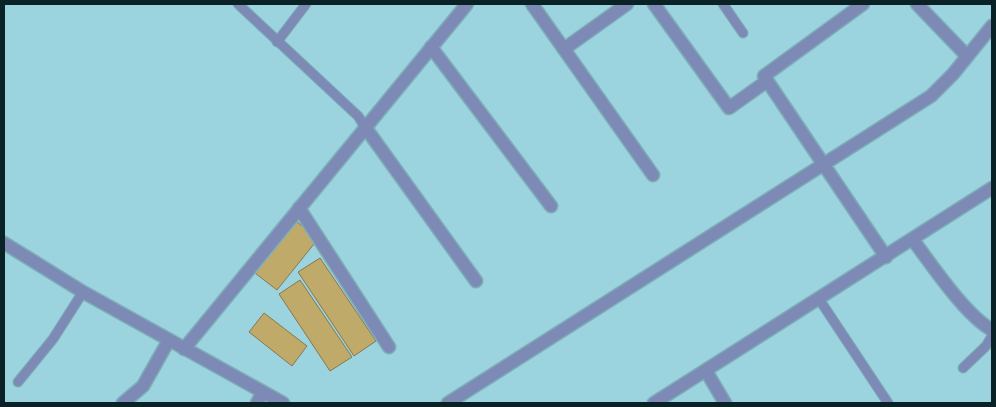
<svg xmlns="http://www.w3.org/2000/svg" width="996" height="407" font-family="'Libre Baskerville',serif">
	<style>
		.building { fill: #c0aa69; stroke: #867850 }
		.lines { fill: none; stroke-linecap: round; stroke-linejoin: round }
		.service-casing { stroke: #7eafb9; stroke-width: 11 }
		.minor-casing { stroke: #7eafb9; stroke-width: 15 }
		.tertiary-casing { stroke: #7eafb9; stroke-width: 15 }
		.service { stroke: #7d8ab5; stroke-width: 9 }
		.minor { stroke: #7d8ab5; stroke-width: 12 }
		.tertiary { stroke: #7d8ab5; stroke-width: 12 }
	</style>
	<rect width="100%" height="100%" fill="#9bd3de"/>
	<!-- building -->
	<g class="building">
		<path d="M296,221l22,18 -41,51 -22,-17z"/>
		<path d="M320,258l56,83 -22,15 -56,-84z"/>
		<path d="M300,280l52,77 -22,14 -51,-77z"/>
		<path d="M264,313l43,33 -15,20 -43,-34z"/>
	</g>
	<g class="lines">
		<defs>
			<g id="service">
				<path d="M238,4l120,112 7,11"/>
				<path d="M723,4l20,29"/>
				<path d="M277,42l29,-38"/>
				<path d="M819,299l69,104"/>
				<path d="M963,368l23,-22 6,-10"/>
				<path d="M18,382l35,-43 30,-47"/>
			</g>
			<g id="minor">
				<path d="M532,4l121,171"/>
				<path d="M654,4l75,104 38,-27"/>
				<path d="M863,4l-99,72 122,181"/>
				<path d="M917,4l50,52"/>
				<path d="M431,47l120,159"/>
				<path d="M564,49l63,-45"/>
				<path d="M365,127l111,154"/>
				<path d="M299,208l90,139"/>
				<path d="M913,240c19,25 52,75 79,90"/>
				<path d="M184,349l283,-345"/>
				<path d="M706,371l19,32"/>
				<path d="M123,403l20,-17 26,-46"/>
				<path d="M257,403l6,-11"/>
				<path d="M448,403l483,-307 22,-22 39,-48"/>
			</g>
			<g id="tertiary">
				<path d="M4,243l79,49 200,111"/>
				<path d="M654,403l338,-215"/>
			</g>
		</defs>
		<!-- service casing -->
		<use href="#service" class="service-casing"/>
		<!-- minor casing -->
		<use href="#minor" class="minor-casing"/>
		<!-- tertiary casing -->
		<use href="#tertiary" class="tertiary-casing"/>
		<!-- service -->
		<use href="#service" class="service"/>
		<!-- minor -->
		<use href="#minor" class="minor"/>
		<!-- tertiary -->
		<use href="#tertiary" class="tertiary"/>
	</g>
	<!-- border -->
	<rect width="996" height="407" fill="none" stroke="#0a2125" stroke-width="10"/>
</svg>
